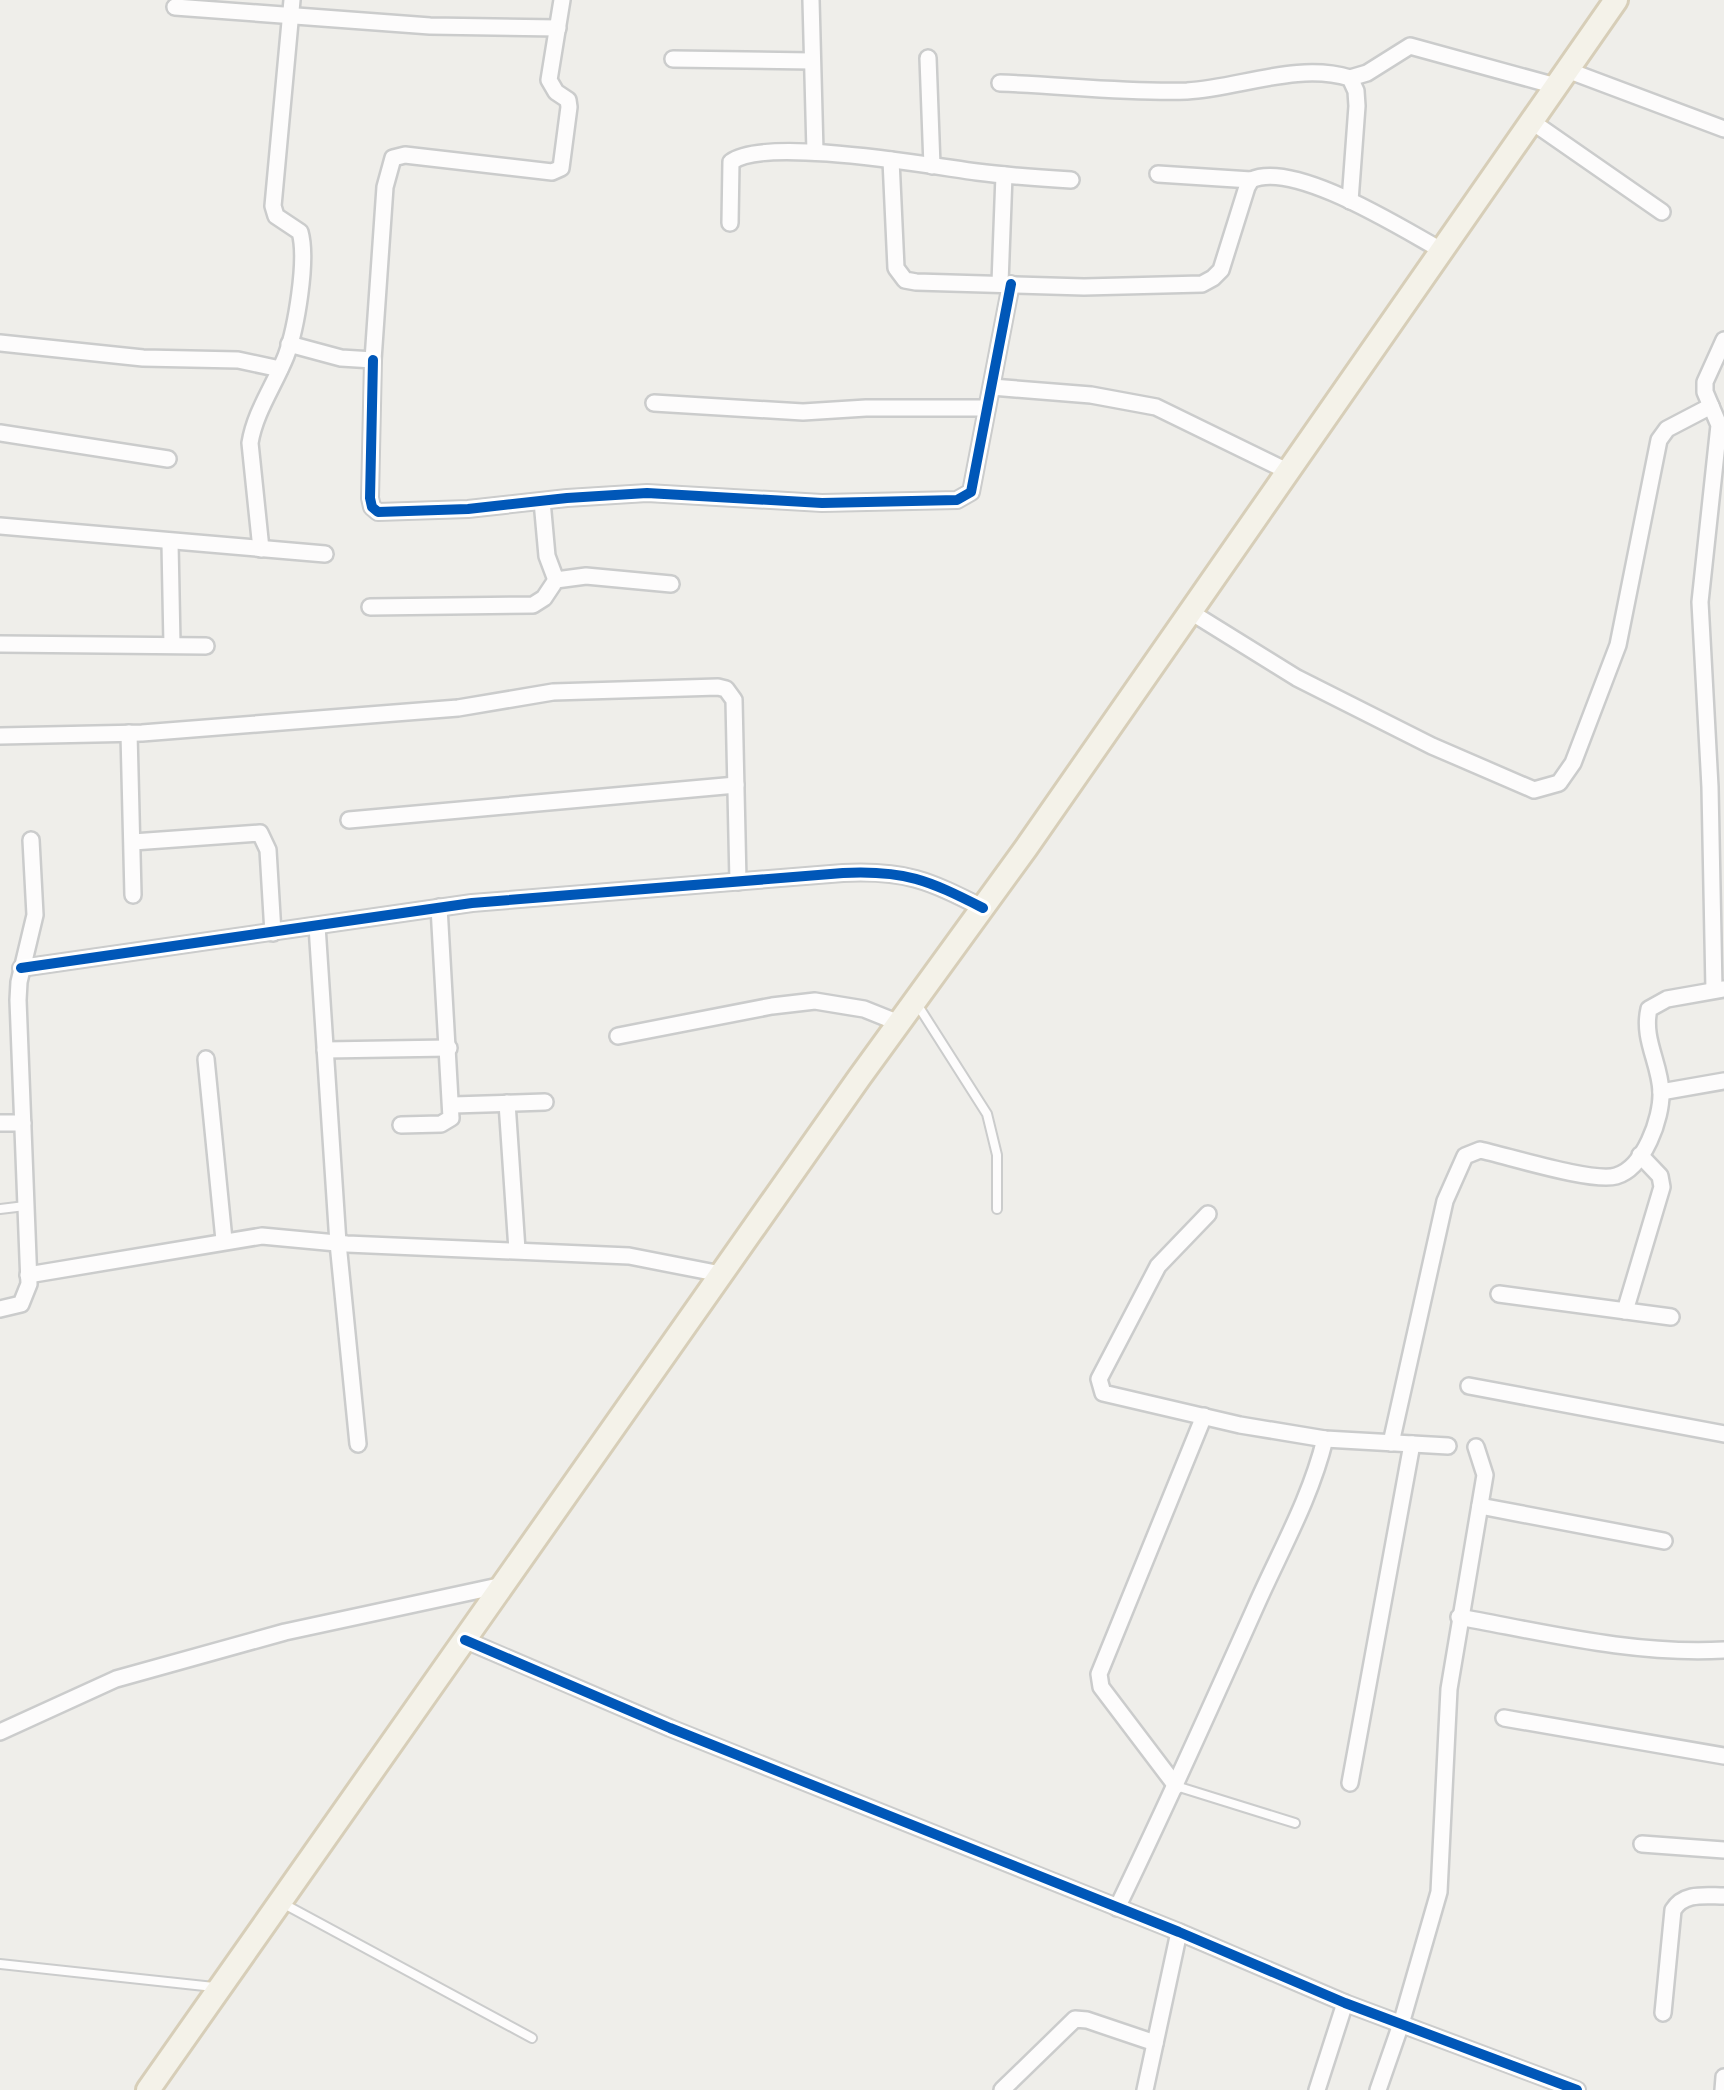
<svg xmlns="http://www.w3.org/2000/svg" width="1724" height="2090" font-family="'Open Sans',sans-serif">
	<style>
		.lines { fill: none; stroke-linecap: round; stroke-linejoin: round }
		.service-casing { stroke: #cbcccc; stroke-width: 12 }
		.minor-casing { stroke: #cbcccc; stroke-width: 20 }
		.primary-casing { stroke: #d7ceb8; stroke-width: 28 }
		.service { stroke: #fdfcfc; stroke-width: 8 }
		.minor { stroke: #fdfcfc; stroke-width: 15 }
		.primary { stroke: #f4f2e9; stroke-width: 22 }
		.cycleway-casing { stroke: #fff; stroke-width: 16 }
		.cycleway { stroke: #0057b8; stroke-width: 10 }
	</style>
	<rect width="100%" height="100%" fill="#efeeea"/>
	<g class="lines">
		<defs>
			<g id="service">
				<path d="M917,1004l70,110 10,41v54"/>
				<path d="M0,1209l25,-3"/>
				<path d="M1176,1786l119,37"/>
				<path d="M284,1904l248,134"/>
				<path d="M0,1964l214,23"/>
			</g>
			<g id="minor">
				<path d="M811,0l4,152"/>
				<path d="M175,7l255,19 128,2"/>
				<path d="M928,58l4,108"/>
				<path d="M673,59l139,2"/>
				<path d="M1567,70l157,59"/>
				<path d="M1350,78l17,-5 43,-27 146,40"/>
				<path d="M1000,83c62,2 125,10 187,8 53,-3 110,-29 163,-13l6,13 1,15 -7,95"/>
				<path d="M1531,121l131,91"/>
				<path d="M891,160l5,108 9,12 11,2 168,5 118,-3 11,-6 8,-8 26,-83 4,-7c43,-20 150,48 190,70"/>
				<path d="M1158,174l93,6"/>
				<path d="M730,223l1,-61c33,-26 200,4 246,10 31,4 62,6 94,8"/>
				<path d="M1000,283l4,-108"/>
				<path d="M0,343l143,15 95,2 42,9"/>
				<path d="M289,344l52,14 32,2 12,-173 8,-29 12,-3 147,17 9,-4 8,-61 -1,-7 -12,-8 -7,-12 13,-80"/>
				<path d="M373,360l-3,138 2,9 6,5 90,-3 99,-11 80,-5 175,10 135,-3 14,-8 40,-208"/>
				<path d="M992,387l99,8 65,12 131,64"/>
				<path d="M654,403l149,9 63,-4h121"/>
				<path d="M0,433l168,26"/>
				<path d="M542,501l5,55 9,24"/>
				<path d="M0,526l325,28"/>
				<path d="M170,543l2,102"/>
				<path d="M261,549l-11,-106c5,-31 24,-57 36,-87 10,-27 22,-96 14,-124l-24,-16 -3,-10 19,-206"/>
				<path d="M370,607l163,-2 11,-7 12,-18 30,-4 85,8"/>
				<path d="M1189,611l108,67 135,68 102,44 25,-7 14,-20 45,-118 41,-205 8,-11 44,-23"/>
				<path d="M0,644l206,2"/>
				<path d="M129,733l4,162"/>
				<path d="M0,736l142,-3 316,-25 95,-16 165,-5 8,2 8,11 4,182"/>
				<path d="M349,820l387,-35"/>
				<path d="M133,842l127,-9 8,17 5,83"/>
				<path d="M317,926l21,317 20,201"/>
				<path d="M21,968l451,-65 371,-30c62,-3 85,7 140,35"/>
				<path d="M1714,990l-4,-203 -10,-185 19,-177 -14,-33v-10l19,-42"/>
				<path d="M618,1036l154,-30 43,-5 49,8 35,14"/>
				<path d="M325,1050l124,-2"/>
				<path d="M206,1059l18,181"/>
				<path d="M1661,1092l63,-11"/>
				<path d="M507,1103l10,147"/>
				<path d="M453,1105l92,-3"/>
				<path d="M0,1123h23"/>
				<path d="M401,1125l40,-1 10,-6 -12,-211"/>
				<path d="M1208,1214l-50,52 -59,113 4,14 137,32 85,14 123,7"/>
				<path d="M28,1275l234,-39 85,8 282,12 92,18"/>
				<path d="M1499,1294l172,23"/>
				<path d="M0,1309l21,-5 8,-20 -11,-284 1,-18 16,-67 -4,-75"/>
				<path d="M1625,1311l37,-124 -2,-11 -20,-21"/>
				<path d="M1469,1386l255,48"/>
				<path d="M1391,1443l54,-242 20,-45 15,-6c28,6 113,33 136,26 28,-8 46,-58 45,-84 -1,-29 -19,-53 -12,-83l18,-10 57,-10"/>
				<path d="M1480,1506l184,35"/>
				<path d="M1459,1617c88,16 175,38 265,33"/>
				<path d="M465,1640l205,88 509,204 166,71 232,87"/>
				<path d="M1504,1718l220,38"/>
				<path d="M0,1732l116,-53 169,-47 218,-47"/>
				<path d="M1350,1783l62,-339"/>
				<path d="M1176,1786l-75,-99 -2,-13 105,-258"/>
				<path d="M1642,1844l82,6"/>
				<path d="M1117,1908c48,-99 93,-199 138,-300 25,-57 55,-108 70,-169"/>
				<path d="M1663,2013l10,-103c11,-18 32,-14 51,-14"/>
				<path d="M1002,2090l73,-71 12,1 68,23"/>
				<path d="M1145,2090l34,-158"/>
				<path d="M1317,2090l28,-87"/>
				<path d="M1378,2090l23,-66 38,-132 10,-203 36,-214 -9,-28"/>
				<path d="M1723,2090l1,-13"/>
			</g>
			<path id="primary" d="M148,2090l711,-1012 167,-230 590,-848"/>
		</defs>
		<!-- service casing -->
		<use href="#service" class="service-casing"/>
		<!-- minor casing -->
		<use href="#minor" class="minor-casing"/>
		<!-- primary casing -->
		<use href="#primary" class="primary-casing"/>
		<!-- service -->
		<use href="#service" class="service"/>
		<!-- minor -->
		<use href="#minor" class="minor"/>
		<!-- primary -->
		<use href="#primary" class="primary"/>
		<defs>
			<g id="cycleway">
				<path d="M373,360l-3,138 2,9 6,5 90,-3 99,-11 80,-5 175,10 135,-3 14,-8 40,-208"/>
				<path d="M21,968l451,-65 371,-30c62,-3 85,7 140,35"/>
				<path d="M465,1640l205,88 509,204 166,71 232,87"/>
			</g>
		</defs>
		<!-- cycleway casing -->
		<use href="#cycleway" class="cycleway-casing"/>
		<!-- cycleway -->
		<use href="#cycleway" class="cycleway"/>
	</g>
</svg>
